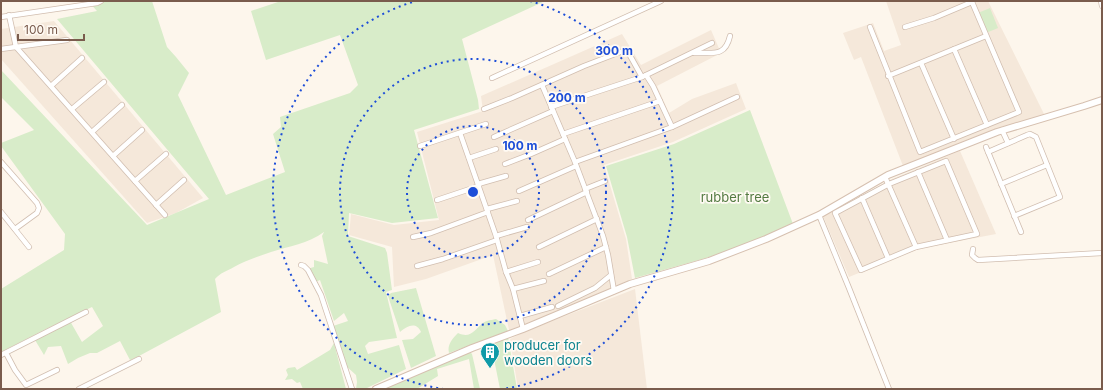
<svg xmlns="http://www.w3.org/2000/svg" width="1103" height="390" font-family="Inter,sans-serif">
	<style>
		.residential { fill: #f5e8da }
		.green { fill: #d8ecc9 }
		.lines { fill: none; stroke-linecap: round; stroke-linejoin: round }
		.street-casing { stroke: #d1beb0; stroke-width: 6 }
		.secondary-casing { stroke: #d6c0b0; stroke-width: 8 }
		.street { stroke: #fff; stroke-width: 4.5 }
		.secondary { stroke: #fff; stroke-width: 6 }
		.ring { fill: none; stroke: #1d4ed8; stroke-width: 2; stroke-dasharray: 2 4 }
		.labels { text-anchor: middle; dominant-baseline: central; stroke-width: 3.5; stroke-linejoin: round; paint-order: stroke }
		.park-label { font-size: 13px; fill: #537a41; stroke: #fffaf3 }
		.culture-label { font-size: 13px; fill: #0d838f; stroke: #fffaf3; text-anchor: start }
		.centre { fill: #1d4ed8; stroke: #fffaf3; stroke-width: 2 }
		.ring-label { font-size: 12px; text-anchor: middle; font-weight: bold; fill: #1d4ed8; stroke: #fffaf3; stroke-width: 3.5; stroke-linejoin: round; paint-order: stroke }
	</style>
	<rect width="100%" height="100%" fill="#fdf6ec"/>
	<!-- residential -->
	<g class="residential">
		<path d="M886,1h102l57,115 -54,15 -19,7 -69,28 -42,-109 -7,3 -11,-27 30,-10 11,28 17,-6z"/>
		<path d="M54,21l149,177 -27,15 -29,10 -146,-164v-30z"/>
		<path d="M711,30l10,23 -64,33 12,27 23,-14 44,-16 10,26 -73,33 -69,23 22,74 6,40 -76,33 -47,18 -16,-75 -67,24 -32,8 -2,-40 -43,-12 2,-21 43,11 45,-5 -22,-88 66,-21 -2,-15 141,-62 19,31z"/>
		<path d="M960,151l36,83 -78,15 -69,28 -26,-61 69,-37z"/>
		<path d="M635,289l12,100h-129l-8,-50 16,-8z"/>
	</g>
	<!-- green -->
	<g class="green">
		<path d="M88,1h64l15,46 9,10 13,16 -11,22 48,100 59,-23 -12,-38 8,-7 -1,-10 70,-24 8,-8 -18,-50 -74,25 -15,-49 30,-10h264l-83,38 16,61 1,9 -65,21 24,88 -46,5 -43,-10 -1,23 37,12 2,5 5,37 -6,2 11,46 -28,4 -4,4 3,8 31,-9 7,24 -41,20h-9l1,-7 -1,-7 -11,-10 -12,-39 15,-5 -4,-8 -10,8 -14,-41 -7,3 -6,-14 7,-2v-7l14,4 -6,-28 2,-4c-16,12 -35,14 -53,20 -12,4 -26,9 -37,15 -7,4 -14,6 -19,12l6,33 -82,44 -9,4 -10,-19 -23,12h-7l-12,5 -10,6 -7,-18 -13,1 -4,8 -9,-15 35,-19 12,21 21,-16 -11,-19 -46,22 -45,23v-63l63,-39 1,-16 -64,-88v-3l33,-13 -33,-33v-27l146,155 62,-26 -152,-180 40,-8z"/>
		<path d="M990,8l8,20 -12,5 -8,-20z"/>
		<path d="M750,110l43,114 -43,19 -44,15 -71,20 -8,-41 -21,-71 68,-22z"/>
		<path d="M416,288l20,68 -25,12 -9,-28 11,-1 8,-7c-5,-11 -14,-6 -21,0l-12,-36 3,-3z"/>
		<path d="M496,319l9,6 3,6 -59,22c-2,-8 3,-14 9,-20 13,6 16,-3 25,-10 4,-3 9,-3 13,-4z"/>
		<path d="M508,337l9,52h-17l-9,-45z"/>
		<path d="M334,343l12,46h-43l-3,-7 -3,1 -5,-4 -7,1 3,-5 -2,-5 2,-2 7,-1 2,3 33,-20z"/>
		<path d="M470,352l2,2 8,35h-6l-5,-30 -32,10 1,7 -21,13h-33z"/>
	</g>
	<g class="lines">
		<defs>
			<g id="street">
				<path d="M1101,1l1,5"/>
				<path d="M9,15l7,32 149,168"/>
				<path d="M1,17l96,-14 4,-2"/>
				<path d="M870,27l50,125 99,-40 -47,-110"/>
				<path d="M905,27l29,-9 38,-16 -1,-1"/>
				<path d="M1,49l66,-9"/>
				<path d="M954,49l33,76"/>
				<path d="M694,53c18,-1 31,5 36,-17"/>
				<path d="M921,63l33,76"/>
				<path d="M646,75l7,11 19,41"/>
				<path d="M888,76l98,-40"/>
				<path d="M492,78l169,-77"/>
				<path d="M542,85l33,77 28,74 5,19 6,36"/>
				<path d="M51,86l31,-28"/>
				<path d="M551,107l42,-14 49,-16 70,-34"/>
				<path d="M72,109l32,-27"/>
				<path d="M484,109l28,-11 72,-32 39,-15 5,1 14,25"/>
				<path d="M1002,130l6,13"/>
				<path d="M92,132l30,-27"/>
				<path d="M460,133l36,103 10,36 7,17 10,40"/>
				<path d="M563,134l97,-33"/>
				<path d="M494,137l59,-26"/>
				<path d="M420,146l66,-22"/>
				<path d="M986,147l35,85"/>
				<path d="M988,152l39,-17 3,-1 6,3 24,60 -46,19"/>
				<path d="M113,156l29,-26"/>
				<path d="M469,158l27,-9"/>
				<path d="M946,161l31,73 -61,13 -55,23 -26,-57 54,-29z"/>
				<path d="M1,162l36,41 2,5 -2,5 -22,16"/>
				<path d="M575,162l97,-35 65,-30"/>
				<path d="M505,164l26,-10 34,-15"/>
				<path d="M918,172l29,68"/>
				<path d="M885,177l31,70"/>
				<path d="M135,181l31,-27"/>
				<path d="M478,184l28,-8"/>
				<path d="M1001,184l46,-19"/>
				<path d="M585,189l20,-8"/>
				<path d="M519,191l57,-25"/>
				<path d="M862,198l26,60"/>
				<path d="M437,200l42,-14"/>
				<path d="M156,205l28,-25"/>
				<path d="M487,209l30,-8"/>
				<path d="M1,212l28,35"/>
				<path d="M819,215l30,73 40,101"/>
				<path d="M528,220l59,-28"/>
				<path d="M496,236l31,-9"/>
				<path d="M413,237l18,-4 57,-21"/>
				<path d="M539,247l58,-28"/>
				<path d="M973,249l-1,6 3,3 3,2 124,-7"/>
				<path d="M301,265l3,1 4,4 13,25 31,94"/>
				<path d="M417,266l26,-7 54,-19"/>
				<path d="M506,272l32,-10"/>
				<path d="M549,274l57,-27"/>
				<path d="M513,289l31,-8"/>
				<path d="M558,306l37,-18 16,-13"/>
				<path d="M520,316l32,-9"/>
				<path d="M6,353l9,17 11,15 31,-15"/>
				<path d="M1,355l85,-43"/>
				<path d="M79,389l60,-30"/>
			</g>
			<path id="secondary" d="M376,389l96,-41 51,-19 107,-45 79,-23 57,-22 53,-24 69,-40 109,-43 87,-26 18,-6"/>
		</defs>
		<!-- street casing -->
		<use href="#street" class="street-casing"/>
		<!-- secondary casing -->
		<use href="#secondary" class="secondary-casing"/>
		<!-- street -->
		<use href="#street" class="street"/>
		<!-- secondary -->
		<use href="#secondary" class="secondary"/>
	</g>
	<!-- distance rings -->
	<g class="ring">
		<circle cx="473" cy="192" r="66"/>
		<circle cx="473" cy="192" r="133"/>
		<path d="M444 389A199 199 0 0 1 416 1M530 1A199 199 0 0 1 502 389"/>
	</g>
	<!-- icons -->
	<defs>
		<symbol id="building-pin" viewBox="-11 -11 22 30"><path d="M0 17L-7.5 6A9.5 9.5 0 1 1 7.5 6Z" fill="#0f9aa8" stroke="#fffaf3"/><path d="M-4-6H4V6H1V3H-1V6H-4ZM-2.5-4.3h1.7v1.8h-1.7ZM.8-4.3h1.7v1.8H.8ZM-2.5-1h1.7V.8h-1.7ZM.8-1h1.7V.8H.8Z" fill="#fff"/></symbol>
	</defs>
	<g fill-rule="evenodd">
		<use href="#building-pin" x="479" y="341" width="22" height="30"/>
	</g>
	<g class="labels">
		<!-- park labels -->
		<g class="park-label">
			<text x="735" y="197">rubber tree</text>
		</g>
		<!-- culture labels -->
		<g class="culture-label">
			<text x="504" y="345">producer for<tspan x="504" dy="15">wooden doors</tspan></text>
		</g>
	</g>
	<circle cx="473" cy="192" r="6" class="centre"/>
	<g class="ring-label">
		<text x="614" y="55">300 m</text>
		<text x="567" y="102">200 m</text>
		<text x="520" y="150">100 m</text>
	</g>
	<!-- border -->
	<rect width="1103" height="390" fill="none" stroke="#7a5c4d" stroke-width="4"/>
	<!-- scale -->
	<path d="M18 34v6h66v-6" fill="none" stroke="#7a5c4d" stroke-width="2"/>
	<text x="24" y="34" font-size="12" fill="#7a5c4d" stroke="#fffaf3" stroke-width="3" paint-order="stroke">100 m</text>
</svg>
